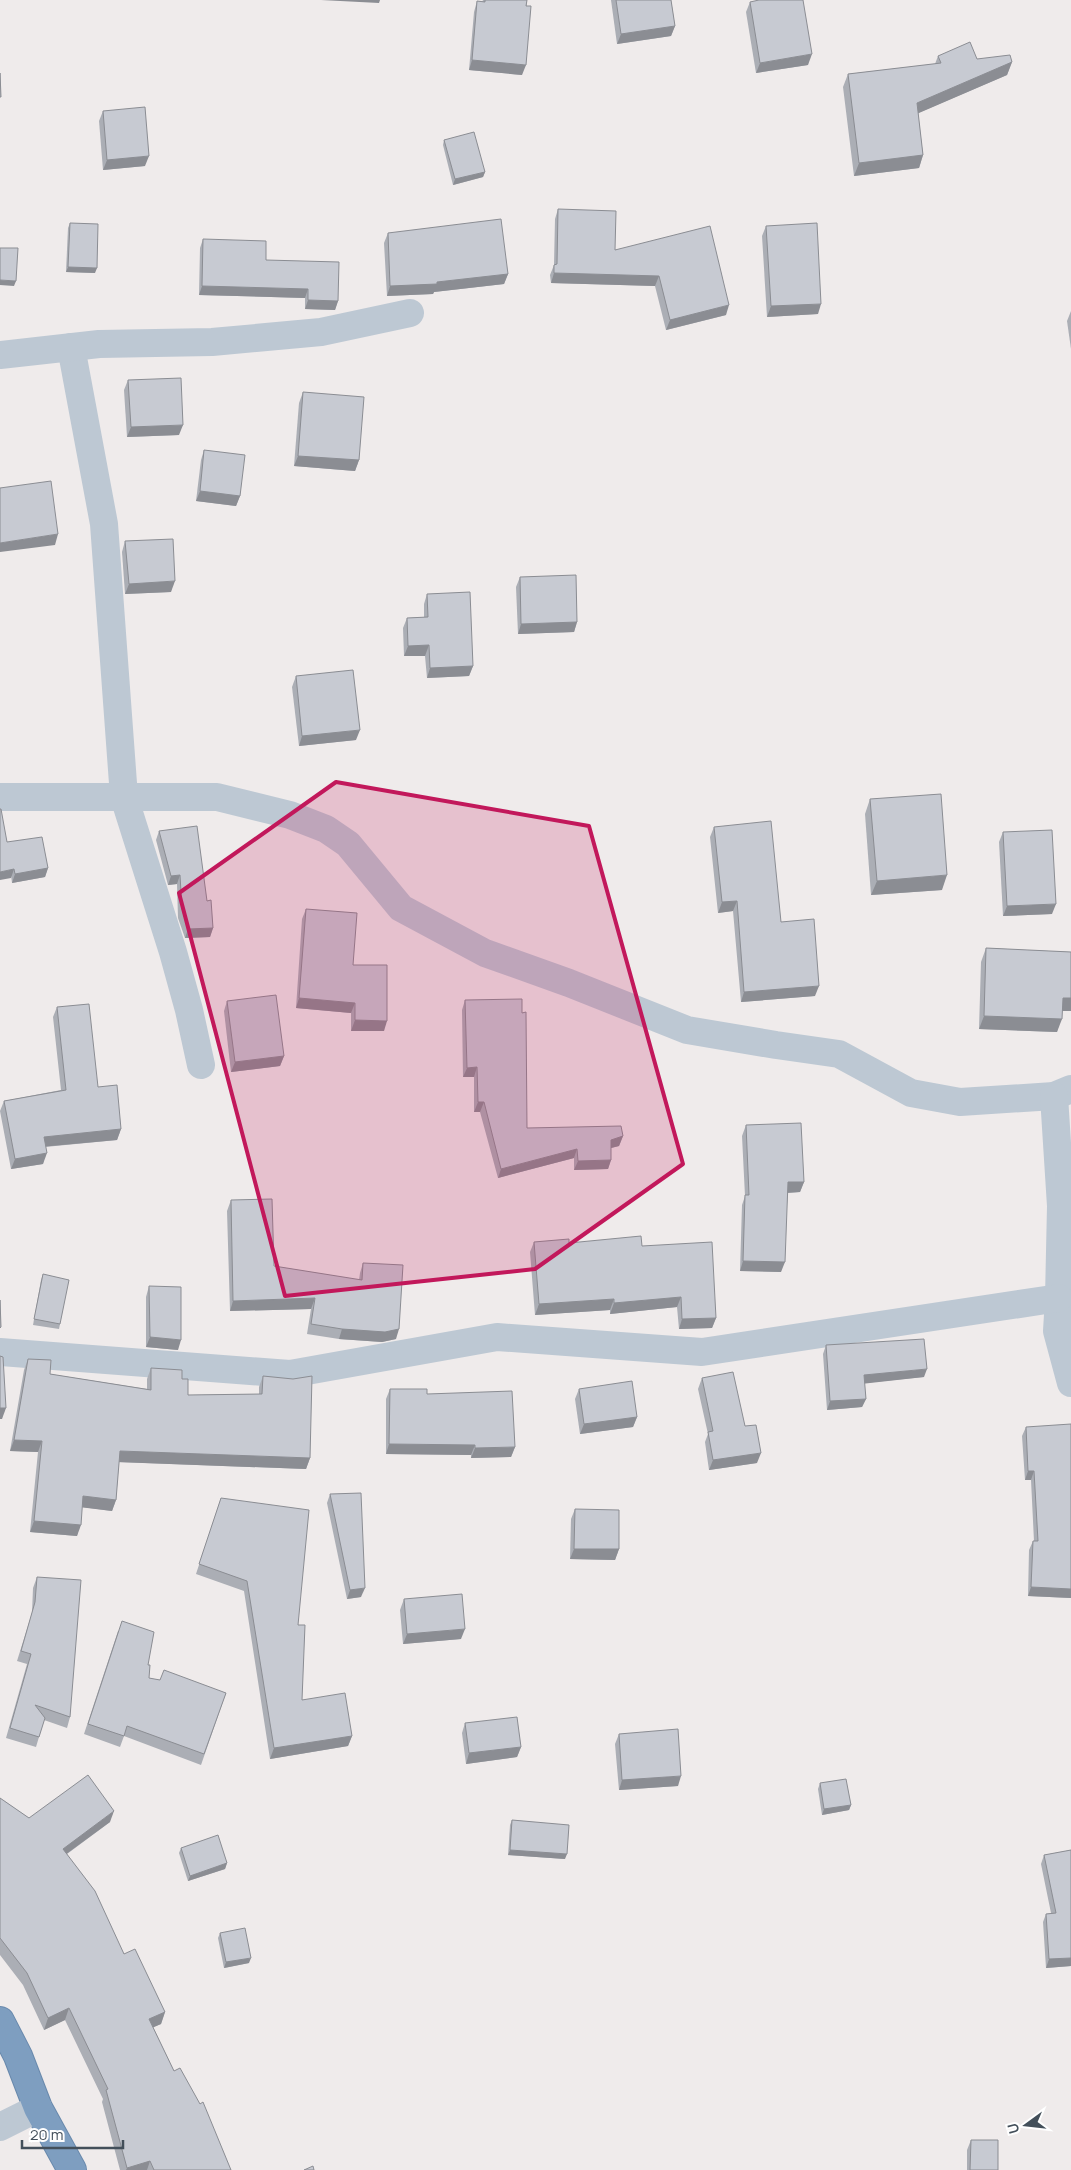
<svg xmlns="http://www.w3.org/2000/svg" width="1071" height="2170" font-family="Manrope,sans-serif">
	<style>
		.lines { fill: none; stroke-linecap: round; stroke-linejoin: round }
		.highway-casing { stroke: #6989ac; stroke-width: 30 }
		.minor { stroke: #bdc8d3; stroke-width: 28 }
		.highway { stroke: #7e9ec0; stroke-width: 28 }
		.wall { fill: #abaeb5 }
		.shaded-wall { fill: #8b8d93 }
		.building { fill: #c7cad2; stroke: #8b8d93 }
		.marked { fill: #c2185b; fill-opacity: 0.2; stroke: #c2185b; stroke-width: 4; stroke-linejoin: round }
	</style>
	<rect width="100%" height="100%" fill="#efebeb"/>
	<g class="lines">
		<defs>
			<path id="highway" d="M0,2021l18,35 20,52 34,62"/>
		</defs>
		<!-- highway casing -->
		<use href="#highway" class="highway-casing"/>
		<!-- minor -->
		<g class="minor">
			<path d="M71,347l33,177 20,273 49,155 16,58 12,55"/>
			<path d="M0,355l99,-11 113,-2 109,-10 89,-19"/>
			<path d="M0,797h217l73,18 36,14 22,15 53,64 84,45 84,30 118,47 89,15 63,9 72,39 49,9 94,-6 17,-7"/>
			<path d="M1054,1096l7,110 -2,92 -2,33 14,52"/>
			<path d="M0,1352l290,22 207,-37 205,15 357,-54"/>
			<path d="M0,2127l38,-19"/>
		</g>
		<!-- highway -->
		<use href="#highway" class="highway"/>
	</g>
	<!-- wall -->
	<g class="wall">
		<path d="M483,0h44l-5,75 -53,-5 5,-58 3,-11 5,1z"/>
		<path d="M611,0h60l4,26 -4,10 -54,8z"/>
		<path d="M750,2l58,63 -52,8 -10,-61z"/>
		<path d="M938,56l74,6 -5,13 -89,38 5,42 -4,13 -65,8 -11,-89 5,-13 87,-10z"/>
		<path d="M103,111l42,55 -42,4 -4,-49z"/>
		<path d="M444,140l41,32 -2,5 -30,8 -10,-40z"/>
		<path d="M558,209l57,41 111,65 -60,15 -11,-44 -104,-3 -1,-8 4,-10 1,-46z"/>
		<path d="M70,223l25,50 -29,-1 2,-44z"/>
		<path d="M766,226l52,88 -51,3 -5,-81z"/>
		<path d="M388,233l120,41 -4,10 -70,8 -1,2 -46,2 -3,-53z"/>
		<path d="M203,239l63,21 72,41 -3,9 -30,-1v-11l-106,-3 1,-47z"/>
		<path d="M1071,311v38l-4,-28z"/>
		<path d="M128,380l51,55 -52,2 -3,-47z"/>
		<path d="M303,392l56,68 -4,11 -61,-5 5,-63z"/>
		<path d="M204,450l36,46 -4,10 -40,-5 5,-41z"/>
		<path d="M125,541l46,51 -46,2 -3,-42z"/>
		<path d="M520,577l57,45 -3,10 -56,2 -2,-47z"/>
		<path d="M427,594l46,72 -4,10 -42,2 -2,-22h-21l-1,-28 4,-10 17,-1v-13z"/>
		<path d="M296,676l60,64 -57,6 -7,-59z"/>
		<path d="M870,799l72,91 -71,5 -6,-81z"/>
		<path d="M714,827l67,95 34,74 -74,6 -8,-91 -15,2 -8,-76z"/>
		<path d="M159,831l48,70 6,27 -3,9 -25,1 -7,-20 -1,-34 -9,1 -12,-45z"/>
		<path d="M1003,832l49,82 -49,2 -4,-74z"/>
		<path d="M7,842l41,26 -3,9 -33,6z"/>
		<path d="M306,909l47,56 31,66h-33v-18l-55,-5 6,-89z"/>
		<path d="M986,948l85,4v59h-9l-5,21 -78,-3 2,-67z"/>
		<path d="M465,1000l57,13 5,115 96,8 -4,10 -8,2v12l-3,9 -34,1v-12l-76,20 -18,-66h-6v-35h-11l-1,-67z"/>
		<path d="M227,1001l57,55 -4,10 -49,6 -7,-61z"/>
		<path d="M57,1007l41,80 23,42 -4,11 -72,7 -2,17 -32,5 -11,-58 4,-10 57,-11 -8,-73z"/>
		<path d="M746,1125l58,57 -4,10 -12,1 -7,79 -41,-1 2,-66 3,-9 -3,-60z"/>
		<path d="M231,1200l43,66 85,14 1,-7 3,-10 33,76 -14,3 -43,-3 -32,-5 4,-25 -81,2 -3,-100z"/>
		<path d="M534,1242l108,4 74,72 -4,10 -33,1 -2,-22 -67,7v-4l-75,5 -5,-63z"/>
		<path d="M43,1274l17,50 -1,5 -26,-4 8,-45z"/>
		<path d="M149,1286l29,64 -32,-3v-50z"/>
		<path d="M826,1345l98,32 -60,6 2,16 -4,8 -35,3 -4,-56z"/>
		<path d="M28,1359l22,15 97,15v-10l4,-11 31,11 6,16 71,-1v-7l4,-11 47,82 -4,11 -187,-7 -3,38 -4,11 -30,-4 -5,29 -47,-4 8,-80 -28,-1 14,-81z"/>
		<path d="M702,1378l43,48 12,37 -48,7 -4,-28 3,-8 -10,-45z"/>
		<path d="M390,1389l37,5 88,53 -4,10 -40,1v-3l-85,-1v-55z"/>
		<path d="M579,1389l58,28 -4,10 -53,7 -5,-35z"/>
		<path d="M1026,1427l45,171 -43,-2 1,-46 4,-9h1l-3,-61h-6l-3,-44z"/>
		<path d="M330,1494l31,103 -14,2 -20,-96z"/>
		<path d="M221,1498l77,127 4,75 50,36 -4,10 -78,13 -26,-168 -48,-17z"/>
		<path d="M575,1509l44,40 -4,11 -45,-1 1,-40z"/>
		<path d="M37,1577l33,140 -3,11 -23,-8 -8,27 -30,-9 21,-74 -10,-3 15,-48 1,-25z"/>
		<path d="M404,1599l57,40 -58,5 -3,-34z"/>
		<path d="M118,1631l30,34 1,13 77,15 -25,72 -77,-29 -4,11 -36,-13z"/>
		<path d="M465,1723l56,24 -4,10 -51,7 -4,-31z"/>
		<path d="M619,1734l59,52 -59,4 -4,-46z"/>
		<path d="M820,1783l31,22 -2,5 -27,5 -4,-26z"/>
		<path d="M0,1798l29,20 81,4 -43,32 57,100 41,58 -4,12 -8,3 21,44 57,99h-111l-18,-68 1,-3 -38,-79 -21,10 -21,-45 -23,-30z"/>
		<path d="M512,1820l53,39 -57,-4 2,-30z"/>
		<path d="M181,1848l46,15 -2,6 -37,12 -9,-28z"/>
		<path d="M1071,1850v116l-25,2 -3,-46 3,-8 5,-1 -10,-49 3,-9z"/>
		<path d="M220,1933l29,30 -25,5 -6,-30z"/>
		<path d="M971,2140l27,30h-31v-20z"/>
	</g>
	<!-- shaded-wall -->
	<g class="shaded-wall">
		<path d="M321,0h59l-1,3z"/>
		<path d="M675,26l-4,10 -54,8 4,-10z"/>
		<path d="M812,54l-4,11 -52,8 4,-10z"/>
		<path d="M472,60l54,5 -4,10 -53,-5z"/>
		<path d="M1012,62l-5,13 -95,41 5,-13z"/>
		<path d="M923,155l-4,13 -65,8 5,-13z"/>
		<path d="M149,156l-4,10 -42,4 4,-10z"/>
		<path d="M485,172l-2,5 -30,8 2,-6z"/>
		<path d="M68,267l29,1 -2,5 -29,-1z"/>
		<path d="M554,273l105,3 -4,10 -104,-3z"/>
		<path d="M508,274l-4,10 -70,8 -1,2 -46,2 3,-10 47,-4z"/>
		<path d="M0,280l16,1 -2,5 -14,-1z"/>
		<path d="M202,286l106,3 -3,9 -106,-3z"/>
		<path d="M308,300l30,1 -3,9 -30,-1z"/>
		<path d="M821,304l-3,10 -51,3 4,-11z"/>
		<path d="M729,305l-3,10 -60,15 4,-10z"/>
		<path d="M183,425l-4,10 -52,2 4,-10z"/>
		<path d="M298,456l61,4 -4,11 -61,-5z"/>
		<path d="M200,491l40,5 -4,10 -40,-5z"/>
		<path d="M58,534l-3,11 -55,7v-9z"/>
		<path d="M175,581l-4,11 -46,2 4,-10z"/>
		<path d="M577,622l-3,10 -56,2 3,-10z"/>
		<path d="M429,645l-4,11h-21l4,-10z"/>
		<path d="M473,666l-4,10 -42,2 3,-10z"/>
		<path d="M360,730l-4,10 -57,6 3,-10z"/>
		<path d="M48,868l-3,9 -33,6 3,-9z"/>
		<path d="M14,869l-3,9 -11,2v-8z"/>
		<path d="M180,875l-3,9 -9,1 3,-9z"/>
		<path d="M947,875l-5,15 -71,5 6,-14z"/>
		<path d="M737,901l-4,10 -15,2 4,-11z"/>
		<path d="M1056,904l-4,10 -49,2 4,-10z"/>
		<path d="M213,928l-3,9 -25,1 3,-9z"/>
		<path d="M819,986l-4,10 -74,6 3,-10z"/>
		<path d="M299,998l56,5 -4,10 -55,-5z"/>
		<path d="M1063,998h8v13h-13z"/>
		<path d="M984,1016l78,3 -5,13 -78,-3z"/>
		<path d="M355,1020l32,1 -3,10h-33z"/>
		<path d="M284,1056l-4,10 -49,6 4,-10z"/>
		<path d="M477,1067l-3,10h-11l4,-9z"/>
		<path d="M478,1102h6l-4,10h-6z"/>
		<path d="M121,1129l-4,11 -77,7 4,-10z"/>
		<path d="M623,1136l-4,10 -12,3 4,-9z"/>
		<path d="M577,1149l-3,9 -76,20 3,-9z"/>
		<path d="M47,1153l-4,11 -32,5 4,-10z"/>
		<path d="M611,1160l-3,9 -34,1 4,-9z"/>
		<path d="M788,1182h16l-4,10 -16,1z"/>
		<path d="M743,1261l42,1 -4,10 -41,-1z"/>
		<path d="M681,1297l-4,10 -67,7 4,-11z"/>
		<path d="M315,1298l-4,11 -81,2 3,-10z"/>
		<path d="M614,1299l-4,11 -75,5 4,-11z"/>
		<path d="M716,1318l-4,10 -33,1 3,-10z"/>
		<path d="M342,1329h57l-3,10 -14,3 -43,-3z"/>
		<path d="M150,1337l31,3 -3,10 -32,-3z"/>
		<path d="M927,1369l-3,8 -63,7 3,-9z"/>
		<path d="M866,1399l-4,8 -35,3 3,-9z"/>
		<path d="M0,1408h6l-4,11h-2z"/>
		<path d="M637,1417l-4,10 -53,7 4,-10z"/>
		<path d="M14,1440l28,1 -4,11 -28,-1z"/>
		<path d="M389,1444l86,1 -4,10 -85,-1z"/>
		<path d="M515,1447l-4,10 -40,1 4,-10z"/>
		<path d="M120,1451l190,7 -4,11 -190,-7z"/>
		<path d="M761,1453l-4,10 -48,7 4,-10z"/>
		<path d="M1028,1471h6l-3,9h-6z"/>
		<path d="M83,1496l33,4 -4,11 -33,-4z"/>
		<path d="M34,1521l47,4 -4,11 -47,-4z"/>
		<path d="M574,1549h45l-4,11 -45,-1z"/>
		<path d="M1031,1587l40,2v9l-43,-2z"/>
		<path d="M365,1588l-4,9 -14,2 3,-9z"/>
		<path d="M465,1629l-4,10 -58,5 4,-10z"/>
		<path d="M352,1736l-4,10 -78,13 4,-11z"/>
		<path d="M521,1747l-4,10 -51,7 3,-11z"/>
		<path d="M681,1776l-3,10 -59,4 3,-10z"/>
		<path d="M851,1805l-2,5 -27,5 2,-6z"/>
		<path d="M114,1811l-4,11 -52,38 5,-11z"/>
		<path d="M510,1850l57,4 -2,5 -57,-4z"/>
		<path d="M227,1863l-2,6 -37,12 2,-5z"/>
		<path d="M251,1958l-2,5 -25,5 2,-6z"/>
		<path d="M1071,1958v8l-25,2 3,-9z"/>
		<path d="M69,2008l-4,12 -21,10 4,-12z"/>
		<path d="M165,2012l-4,12 -16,7 4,-12z"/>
		<path d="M150,2161l-3,9h-21l1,-2z"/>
	</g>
	<!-- building -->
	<g class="building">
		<path d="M485,0h42l-1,6h5l-5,59 -54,-5 5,-59 8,1z"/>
		<path d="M616,0h55l4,26 -54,8z"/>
		<path d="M759,0h44l9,54 -52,9 -10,-61z"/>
		<path d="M970,42l7,17 33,-4 2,7 -95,41 6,52 -64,8 -11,-89 93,-11 -3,-7z"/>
		<path d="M0,73l1,24h-1z"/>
		<path d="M145,107l4,49 -42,4 -4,-49z"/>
		<path d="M474,132l11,40 -30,7 -11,-39z"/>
		<path d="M558,209l58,2 -1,39 95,-24 19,79 -59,15 -11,-44 -105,-3v-8l3,-1z"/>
		<path d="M501,219l7,55 -71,8v2l-47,2 -2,-53z"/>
		<path d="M70,223l28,1 -1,44 -29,-1z"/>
		<path d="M817,223l4,81 -50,2 -5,-80z"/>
		<path d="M203,239l63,2v19l73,2 -1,39 -30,-1v-11l-106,-3z"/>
		<path d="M0,248h18l-2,33 -16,-1z"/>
		<path d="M181,378l2,47 -52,2 -3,-47z"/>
		<path d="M303,392l61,5 -5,63 -61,-4z"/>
		<path d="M204,450l41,5 -5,41 -40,-5z"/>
		<path d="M51,481l7,53 -58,9v-55z"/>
		<path d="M173,539l2,42 -46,3 -4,-43z"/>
		<path d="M576,575l1,47 -56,2 -1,-47z"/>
		<path d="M470,592l3,74 -43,2 -1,-23 -21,1 -1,-28 21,-1 -1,-23z"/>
		<path d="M353,670l7,60 -58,6 -6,-60z"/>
		<path d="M941,794l6,81 -70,6 -7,-82z"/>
		<path d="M0,809h1l6,33 35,-5 6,31 -33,6 -1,-5 -14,3z"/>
		<path d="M771,821l10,101 33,-3 5,67 -75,6 -7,-91 -15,1 -8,-75z"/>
		<path d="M197,826l10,75 4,-1 2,28 -25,1 -6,-20 -2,-34 -9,1 -12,-45z"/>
		<path d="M1052,830l4,74 -49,2 -4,-74z"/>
		<path d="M306,909l51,4 -4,52h34v56l-32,-1v-17l-56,-5z"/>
		<path d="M986,948l85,4v46h-8l-1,21 -78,-3z"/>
		<path d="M276,995l8,61 -49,6 -8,-61z"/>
		<path d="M522,999v14l4,-1 1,116 94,-2 2,10 -12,4v20l-33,1 -1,-12 -76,20 -17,-67h-6l-1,-35 -10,1 -2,-68z"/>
		<path d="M89,1004l9,83 19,-2 4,44 -77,8 3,16 -32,6 -11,-58 62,-11 -9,-83z"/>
		<path d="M801,1123l3,59h-16l-3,80 -42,-1 2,-66h4l-3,-70z"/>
		<path d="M272,1199l2,67 88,14 1,-17 40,2 -4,64 -14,3 -43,-3 -31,-5 4,-26 -82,3 -2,-101z"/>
		<path d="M641,1236l1,10 70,-4 4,76 -34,1 -1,-22 -67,6v-4l-75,5 -5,-62 35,-3v4z"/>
		<path d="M43,1274l26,6 -9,44 -26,-5z"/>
		<path d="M149,1286l32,1v53l-31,-3z"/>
		<path d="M0,1300l1,27 -1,1z"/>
		<path d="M924,1339l3,30 -63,6 2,24 -36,2 -4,-56z"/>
		<path d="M0,1356l3,1 3,51h-6z"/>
		<path d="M28,1359l23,1 -1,14 101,16v-22l31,2v9h6v16l74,-1 1,-18 30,3 19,-3 -2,82 -190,-7 -4,49 -33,-4 -2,29 -47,-4 8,-80 -28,-1z"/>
		<path d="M733,1372l12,54 11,-1 5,28 -48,7 -5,-28 5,-1 -11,-53z"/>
		<path d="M632,1381l5,36 -53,7 -5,-35z"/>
		<path d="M390,1389h37v5l85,-3 3,56 -40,1v-3l-86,-1z"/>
		<path d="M1071,1424v165l-40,-2 2,-46h5l-4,-70h-6l-2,-44z"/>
		<path d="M361,1493l4,95 -15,2 -20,-96z"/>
		<path d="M221,1498l88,12 -11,115h7l-3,75 43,-7 7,43 -78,12 -27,-167 -48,-17z"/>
		<path d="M575,1509l44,1v39h-45z"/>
		<path d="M37,1577l44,3 -11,137 -35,-12 10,13 -6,19 -29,-9 21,-74 -10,-3 14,-49z"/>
		<path d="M462,1594l3,35 -58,5 -3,-35z"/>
		<path d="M122,1621l32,11 -6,33h2l-1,13 11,2 4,-10 62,23 -22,61 -77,-28 -3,10 -36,-12z"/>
		<path d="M517,1717l4,30 -52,6 -4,-30z"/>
		<path d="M678,1729l3,47 -59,4 -3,-46z"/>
		<path d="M88,1775l26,36 -51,38 32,42 29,63 11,-5 30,63 -16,7 25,52 6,-3 20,36 3,-2 28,68h-77l-4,-9 -23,7 -21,-78 2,-1 -39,-81 -21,10 -21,-45 -27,-35v-140l29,20z"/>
		<path d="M846,1779l5,26 -27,4 -4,-26z"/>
		<path d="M512,1820l57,5 -2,29 -57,-4z"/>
		<path d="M218,1835l9,28 -37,13 -9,-28z"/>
		<path d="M1071,1850v108l-22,1 -3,-45 10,-1 -12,-58z"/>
		<path d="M245,1928l6,30 -25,4 -6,-29z"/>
		<path d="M971,2140h27v30h-28z"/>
		<path d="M313,2166l1,4h-10z"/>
	</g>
	<!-- marked area -->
	<path class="marked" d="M336,782l253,44 94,338 -148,105 -250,27 -106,-403z"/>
	<!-- north arrow -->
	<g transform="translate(1026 2125) rotate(255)" stroke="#ffffff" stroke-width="4" paint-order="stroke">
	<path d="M0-4L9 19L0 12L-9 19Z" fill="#434f5a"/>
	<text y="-8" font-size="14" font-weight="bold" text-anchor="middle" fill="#434f5a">U</text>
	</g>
	<!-- scale -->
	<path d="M22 2140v8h101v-8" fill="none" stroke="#434f5a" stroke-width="2.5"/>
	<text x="30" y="2140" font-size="15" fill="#434f5a" stroke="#ffffff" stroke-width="4" paint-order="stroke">20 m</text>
</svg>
